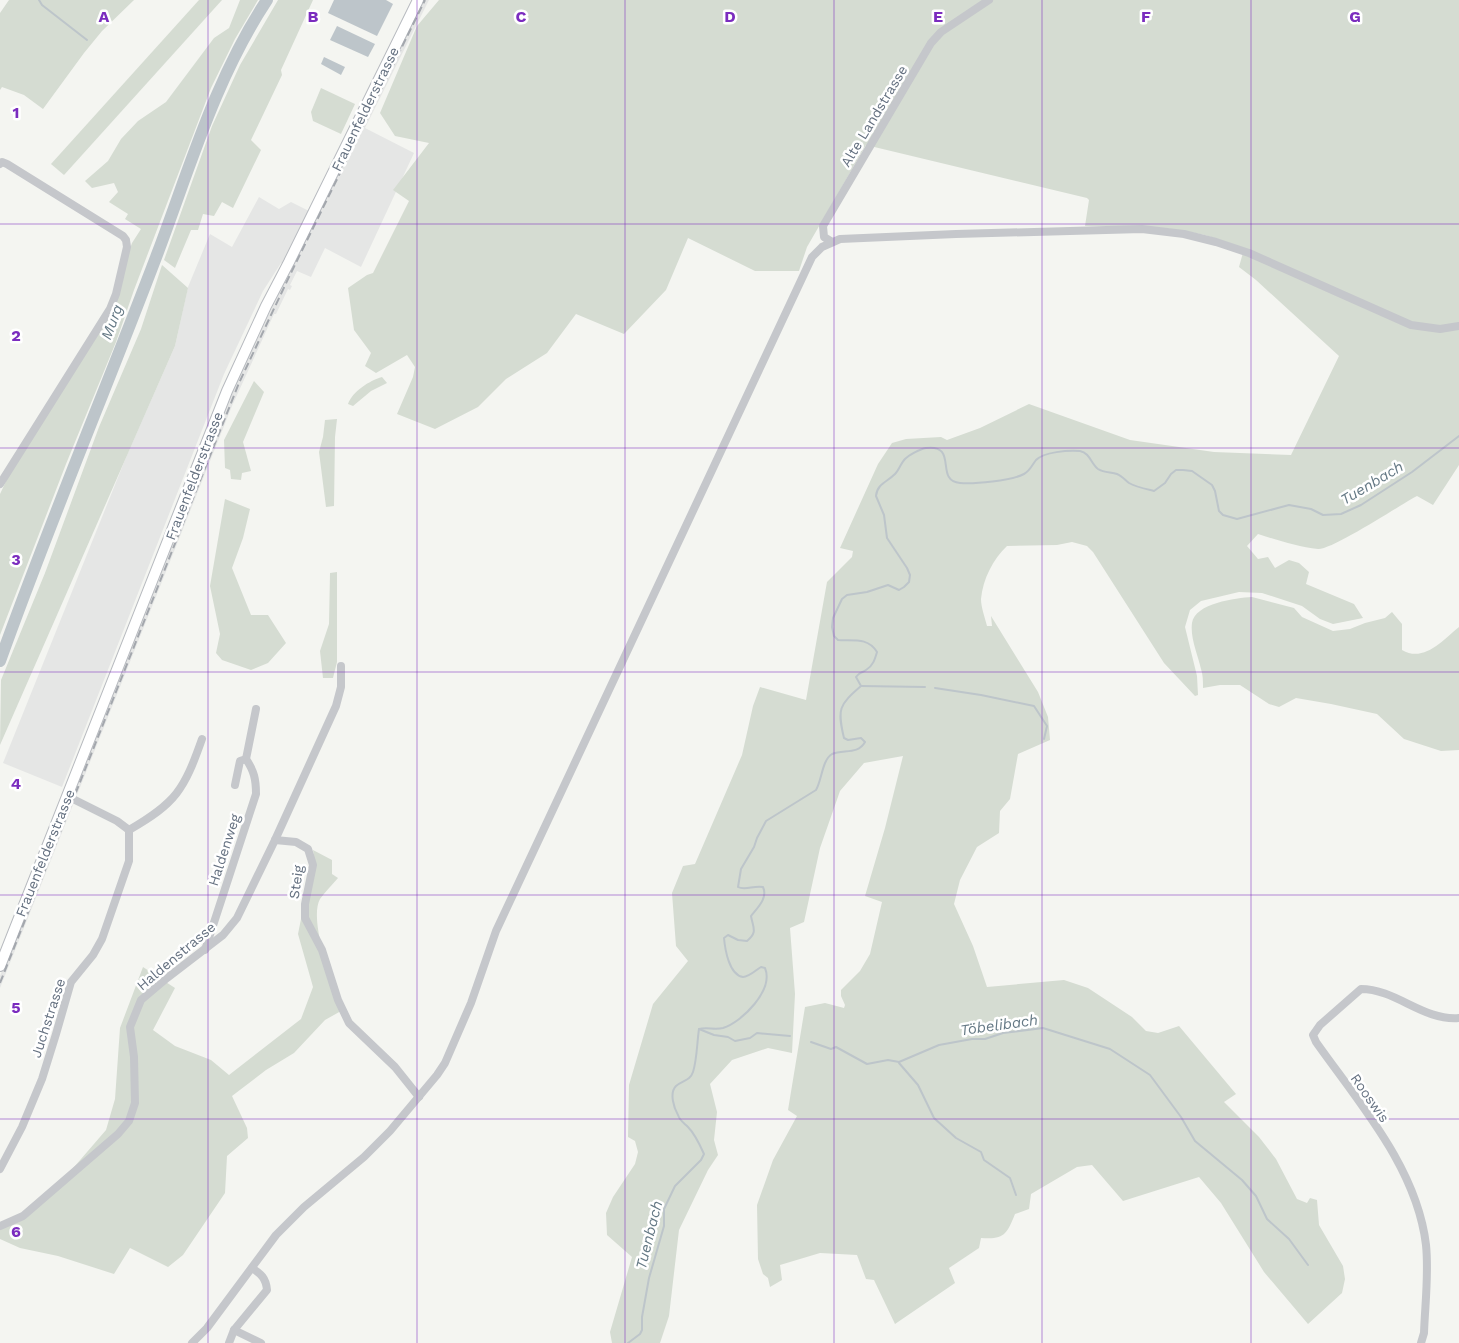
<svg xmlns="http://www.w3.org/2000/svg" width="1459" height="1343" font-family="'Work Sans',sans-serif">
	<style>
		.built { fill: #e5e6e5 }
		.green { fill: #d5dcd2 }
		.water { fill: #bdc5ca }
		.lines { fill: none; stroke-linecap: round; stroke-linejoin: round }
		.stream { stroke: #bdc5ca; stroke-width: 2 }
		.river { stroke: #bdc5ca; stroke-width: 12 }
		.secondary-casing { stroke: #b7babf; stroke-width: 12 }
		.minor { stroke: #c5c7cb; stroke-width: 8 }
		.secondary { stroke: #fff; stroke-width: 10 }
		.rail { stroke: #a3a7ad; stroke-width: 2; stroke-dasharray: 8 4; stroke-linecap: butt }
		.grid { fill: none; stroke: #7b2cbf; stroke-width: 1; stroke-opacity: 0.55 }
		.labels { text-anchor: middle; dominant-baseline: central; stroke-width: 5; stroke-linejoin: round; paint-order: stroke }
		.street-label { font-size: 14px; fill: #657181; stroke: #fff }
		.water-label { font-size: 15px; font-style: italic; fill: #657985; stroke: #fff }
		.grid-label { font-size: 16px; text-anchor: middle; font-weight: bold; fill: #7b2cbf; stroke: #fff; stroke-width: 5; stroke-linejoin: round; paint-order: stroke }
	</style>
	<rect width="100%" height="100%" fill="#f4f5f1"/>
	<!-- built -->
	<path class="built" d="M423,0h6l-64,128 49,25 -53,114 -36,-19 -14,29 -14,-6 -7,14 2,1 -2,4 -2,-1 -12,25h-2l-42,92 -232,582v-12l214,-538 23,-56 54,-115 -10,-4 -18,28 -39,83 -162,413 -59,-24 124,-308 48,-109 13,-59 22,-53 22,13 27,-50 20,12 12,-7 26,13z"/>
	<!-- green -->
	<g class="green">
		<path d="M9,0h125l-32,31 -18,22 -41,56 -19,-14 -22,-8 -2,3v-77z"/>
		<path d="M199,0h23l-158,175 -13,-11z"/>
		<path d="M240,0h18l-23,39 -24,49 -77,202 -18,52 -50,122 -66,171v-141l17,-36 85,-130 30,-85 9,-14 -16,-10 3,-5 -19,-12 9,-10 -4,-9 -22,5 -7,-7 23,-20 13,-22 17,-18 28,-19 48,-64 15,-10z"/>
		<path d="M278,0h35l-32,70 1,5 -31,65 10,10 -28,58 -11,-6 -8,14 -11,-2 -5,16h-7l-16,38 -11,-8 48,-134 28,-61z"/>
		<path d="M439,0h1020v465l-26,40 -16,-9c-17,9 -85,54 -99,53 -20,-2 -41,-9 -60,-15l-11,12 11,13 10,-2 7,11 14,-8 10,3 10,9 -3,12 48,20 9,14 -30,6 -13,-5 -18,-13 -40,-13 -23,-1 -38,9 -11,9 -5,17 12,49 1,19 -3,1 -31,-33 -71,-111 -6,-6 -15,-4 -15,3 -50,1c-14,13 -24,33 -26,53 0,8 4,19 6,27h5l-1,-10 47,76 10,25 2,23 -32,14 -8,45 -10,12 -1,22 -22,14 -17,33 -6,24 19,42 14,41 77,-7 24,8 44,29 14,14 12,2 21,-7 57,68 -12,8 35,35 17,22 21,40 10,4 3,-5 7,2 2,25 24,41 2,13 -3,14 -34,31 -44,-52 -43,-69 -22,-26 -76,24 -31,-36 -15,2 -46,27 -2,15 -14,5c-8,20 -11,26 -34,24l-2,10 -30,20 6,15 -60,41 -21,-44 -8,-1 -9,-24 -37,-2 -40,12 2,15 -12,7 -2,-9 -5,-4 -5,-15 -1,-54 16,-45 24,-44 -9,-6 17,-103 20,-4 19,5 1,-3 -4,-9v-6l19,-19 10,-17 12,-52 -17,-6 20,-68 18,-72 -39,7 -24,28 -20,57 -16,74 -14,6 5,66 -3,59 -24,-5 -36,12 -22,24 7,28 -3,28 4,15 -10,15 -29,60 -10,86 -9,27h-48l-2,-11 22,-75 -25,-22 -1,-22 7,-16 22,-33 3,-12 -3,-11 -7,-4 1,-52 24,-81 35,-43 -12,-15 -4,-53 11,-27 12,-2 47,-109 11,-49 7,-19 46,13 21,-118 25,-25 1,-6 -13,-3 38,-84 14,-21 14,-4 35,-2 6,3 33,-12 49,-24 101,36 84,12 77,3 48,-99 -83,-76 -17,-13 5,-18c-14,-5 -29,-12 -44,-15 -37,-9 -77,-8 -115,-8l4,-26 -2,-2 -221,-53 -59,102 -8,24h-44l-67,-33 -22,52 -42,44 -48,-20 -29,39 -41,26 -28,28 -43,22 -38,-15 16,-37 2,-10 -8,-12 -31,18 -11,-7 6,-13 -17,-23 -6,-42 19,-13 6,-2 36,-72 -16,-11 36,-47 -34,-7 -15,-23 37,-87z"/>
		<path d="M321,88l34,16 -14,30 -28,-13 -2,-9z"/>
		<path d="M162,265l26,23 -13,58 -175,399 1,-65 44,-107 54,-146 42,-98z"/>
		<path d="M382,377l5,6 -16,8 -18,15 -5,-2c5,-13 21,-23 34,-27z"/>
		<path d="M254,381l10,11 -21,50 8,29 -9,2 -1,7 -10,-1 -1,-9 -5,-2 -1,-28z"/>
		<path d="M337,419l-2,18 -1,69 -8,1 -7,-55 4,-15 2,-17z"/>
		<path d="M225,499l25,10 -7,29 -11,30 19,47h17l18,28 -18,20 -17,7 -29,-10 -6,-7 4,-19 -10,-48z"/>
		<path d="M337,572v90l-4,16h-10l-3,-27 9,-27 1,-51z"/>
		<path d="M1252,597l42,11 8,9 31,14 17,-2 15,-6 20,-5 7,-6 10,12v26c22,13 41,-10 57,-23v123l-18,1 -37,-12 -27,-25 -46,-10 -35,-6 -17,9 -10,-3 -29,-19h-20l-17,3c0,-7 0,-13 -2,-19 -3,-14 -11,-31 -9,-46 3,-20 44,-25 60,-26z"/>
		<path d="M313,850l19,10v14l6,4c-6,7 -13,14 -18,21 -12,22 14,88 21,112l-16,9 -31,33 -28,17 -34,26 15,32 1,10 -21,18 -2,37 -42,62 -15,12 -38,-19 -16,26 -56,-18 -38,-8 -20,-9v-13l23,-10 33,-28 50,-58 9,-31 5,-71 23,-61 32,21 -22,42 22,16 36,14 18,15 72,-56 12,-32 -15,-53 3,-15 6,-12 8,-42z"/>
	</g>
	<!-- water -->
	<g class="water">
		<path d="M334,0h52l7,4 -16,32 -49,-23z"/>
		<path d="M337,26l38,18 -7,13 -38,-17z"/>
		<path d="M324,57l21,10 -4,8 -20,-11z"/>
	</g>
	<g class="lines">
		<!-- stream -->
		<g class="stream">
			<path d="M39,0l3,5 45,35"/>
			<path d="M861,686l64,1"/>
			<path d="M935,688l46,7 53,11 13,20 -3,13"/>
			<path d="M699,1029l15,6 14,2 7,4 15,-3 7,-5 33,3"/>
			<path d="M811,1042l20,7 5,-2 31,17 21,-4 11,2 40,-17 33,-6h13l18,-6 40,-5 67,21 40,26 31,42 14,24 47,39 14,16 11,23 22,20 19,26"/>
			<path d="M899,1063l19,22 16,33 22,20 25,14 3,8 26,18 6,17"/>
			<path d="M628,1343l12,-9 2,-4v-13l7,-39 15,-52v-17l11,-23 26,-26 3,-6c-4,-9 -9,-20 -16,-27 -4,-4 -8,-6 -10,-12 -4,-7 -9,-22 -2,-29 7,-6 14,-5 17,-14 4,-12 4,-30 6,-43 8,-2 16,1 24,-1 19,-6 51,-38 42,-60l-4,-1c-5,3 -12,10 -18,10 -14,-2 -18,-28 -19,-39l4,-3 10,5 9,1c11,-9 6,-13 4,-25 7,-9 17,-18 12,-29 -9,-2 -18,4 -25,0l3,-18 13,-22 3,-9 9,-17 50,-31c6,-10 6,-30 16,-36 11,-5 26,1 33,-12l-4,-4 -13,2 -4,-2c-7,-29 -5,-33 17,-52l-5,-9c3,-5 6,-4 10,-7 7,-4 9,-11 11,-18 -9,-15 -24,-11 -39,-12l-4,-4 -2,-9 1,-9 9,-19 5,-4 20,-3 21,-7 11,5 5,-3 5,-5 1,-7 -3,-7 -20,-30 -3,-23 -8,-19c1,-12 11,-14 19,-22 4,-4 6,-11 10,-15 4,-4 15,-10 21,-11 33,-4 8,33 34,35 14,1 51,-2 64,-9 6,-3 8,-9 12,-14 8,-8 32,-10 44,-9 10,2 11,13 18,18 6,4 13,3 19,5 5,2 8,6 12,9 7,4 17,6 25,8l11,-8 6,-9 5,-4h7l9,1 20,14 3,6 4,20 4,4 14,4 52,-14 22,4 12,6 18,-1 20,-9 51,-33 47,-36"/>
		</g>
		<!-- river -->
		<path class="river" d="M0,661c49,-137 106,-272 158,-409 32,-85 58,-175 109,-252"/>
		<defs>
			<path id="secondary" d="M0,966l227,-575 39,-85 23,-44 129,-262"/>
		</defs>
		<!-- secondary casing -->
		<use href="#secondary" class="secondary-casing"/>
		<!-- minor -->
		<g class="minor">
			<path d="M0,164l2,-2 5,2 116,72 3,4 1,7 -11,47 -6,15 -110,175"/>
			<path d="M832,242l-8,-5 -1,-11 108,-183 10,-11 48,-32"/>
			<path d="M235,785l5,-24 6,-2"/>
			<path d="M129,830c47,-27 55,-40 73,-91"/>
			<path d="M275,840l21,2 12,7 5,16 -8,39v14l17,32 16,50 11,23 46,44 24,30"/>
			<path d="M205,950l51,-156c0,-15 -2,-23 -10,-35l10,-50"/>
			<path d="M0,1169l22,-42 20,-48 14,-45 15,-52 22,-27 9,-16 27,-78v-31l-12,-9 -50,-25"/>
			<path d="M0,1226l23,-10 95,-82 11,-13 6,-18 -1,-46 -4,-30 11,-27 26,-22 56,-43 14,-17 38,-78 61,-134 5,-19v-21"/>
			<path d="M234,1330l27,13"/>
			<path d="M192,1343l15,-15 69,-93 28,-28 60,-50 26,-26 47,-56 8,-12 26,-60 25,-72 316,-674 10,-10 18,-8 116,-5 186,-5 42,5 32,8 33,11 162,72 29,4 19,-3"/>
			<path d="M229,1343l5,-13 33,-40c-1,-12 -6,-16 -15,-22"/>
			<path d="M1421,1343l3,-10c1,-29 5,-59 2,-88 -9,-77 -67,-142 -110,-203l-3,-7 7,-10 41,-36c35,0 62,32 98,29"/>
		</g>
		<!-- secondary -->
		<use href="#secondary" class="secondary"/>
		<!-- rail -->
		<path class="rail" d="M0,983l239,-600 49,-104 137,-279"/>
	</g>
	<!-- grid -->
	<path class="grid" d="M208,0v1343M417,0v1343M625,0v1343M834,0v1343M1042,0v1343M1251,0v1343M0,224h1459M0,448h1459M0,672h1459M0,895h1459M0,1119h1459"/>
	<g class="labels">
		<!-- street labels -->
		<g class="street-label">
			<text transform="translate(365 109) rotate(-64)">Frauenfelderstrasse</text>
			<text transform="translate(874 116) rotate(-59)">Alte Landstrasse</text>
			<text transform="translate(194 476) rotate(-69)">Frauenfelderstrasse</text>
			<text transform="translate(224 850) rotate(-72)">Haldenweg</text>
			<text transform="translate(45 853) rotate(-68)">Frauenfelderstrasse</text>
			<text transform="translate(296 882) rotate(-82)">Steig</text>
			<text transform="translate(176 956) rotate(-40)">Haldenstrasse</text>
			<text transform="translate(48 1018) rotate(-72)">Juchstrasse</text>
			<text transform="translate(1370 1098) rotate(55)">Rooswis</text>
		</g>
		<!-- water labels -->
		<g class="water-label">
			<text transform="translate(112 322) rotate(-69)">Murg</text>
			<text transform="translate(1372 483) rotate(-31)">Tuenbach</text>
			<text transform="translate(999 1025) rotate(-8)">Töbelibach</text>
			<text transform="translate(649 1235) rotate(-76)">Tuenbach</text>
		</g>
	</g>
	<g class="grid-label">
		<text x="104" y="22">A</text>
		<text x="313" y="22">B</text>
		<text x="521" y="22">C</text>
		<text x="730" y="22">D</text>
		<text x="938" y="22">E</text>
		<text x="1146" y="22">F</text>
		<text x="1355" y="22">G</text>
		<text x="16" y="118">1</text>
		<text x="16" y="341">2</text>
		<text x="16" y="565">3</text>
		<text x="16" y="789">4</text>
		<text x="16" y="1013">5</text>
		<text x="16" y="1237">6</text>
	</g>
</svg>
